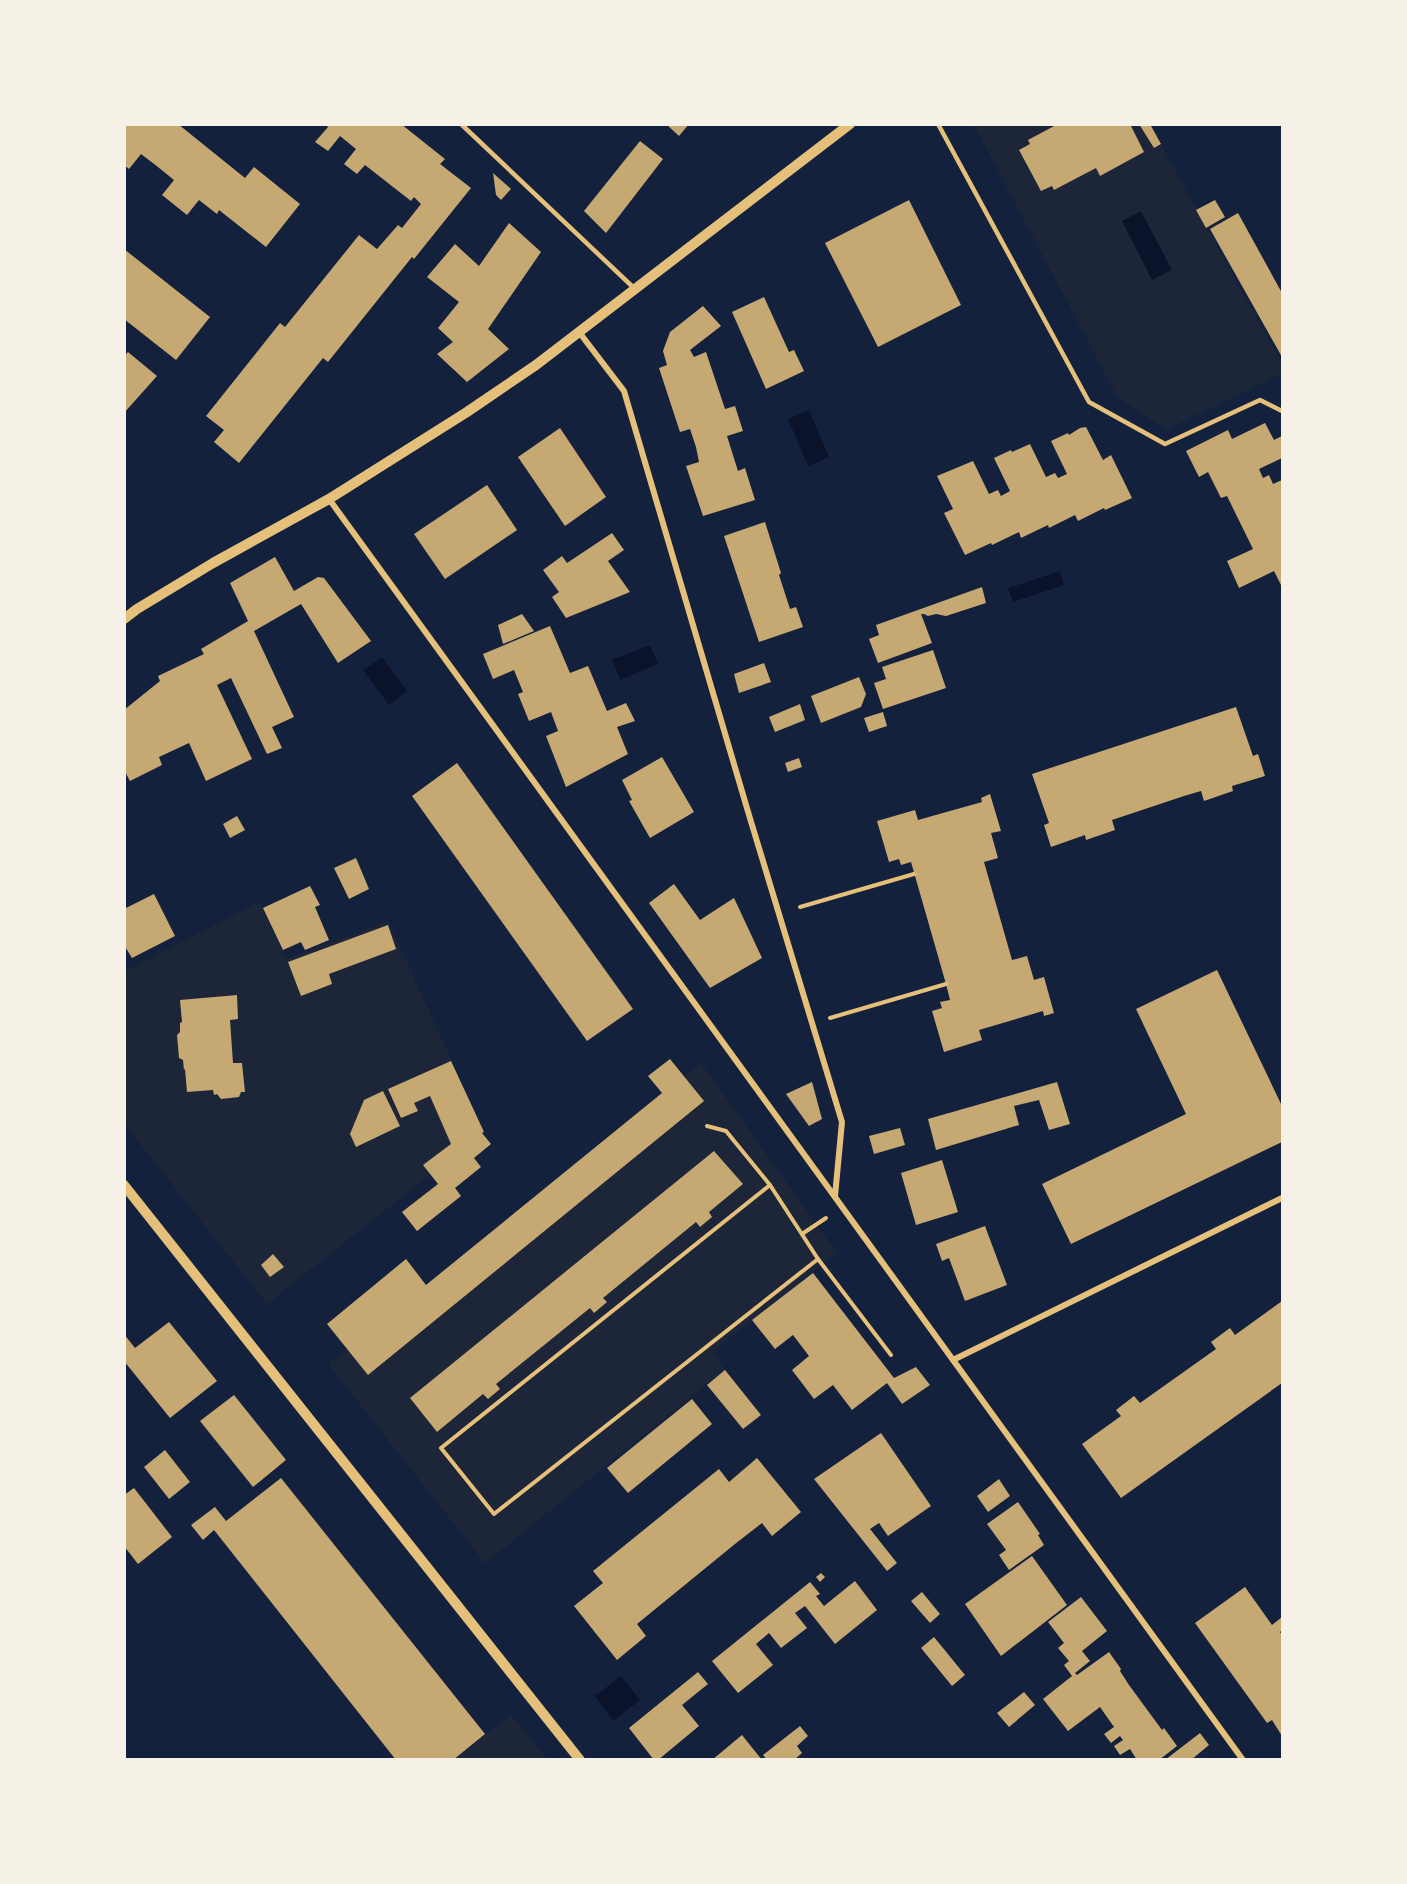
<svg xmlns="http://www.w3.org/2000/svg" width="1407" height="1884" font-family="'PT Sans',sans-serif">
	<style>
		.green { fill: #1d2539 }
		.water { fill: #0b132b }
		.building { fill: #c6a872 }
		.lines { fill: none; stroke-linecap: round; stroke-linejoin: round }
		.path { stroke: #e5c07b; stroke-width: 4 }
		.service { stroke: #e5c07b; stroke-width: 4.5 }
		.minor { stroke: #e5c07b; stroke-width: 6 }
		.tertiary { stroke: #e5c07b; stroke-width: 10 }
	</style>
	<rect width="100%" height="100%" fill="#14213d"/>
	<!-- green -->
	<g class="green">
		<path d="M974,125h176l132,238v10l-116,57 -48,-32z"/>
		<path d="M259,902l28,57 101,-38 96,211 -217,172 -142,-179v-154z"/>
		<path d="M701,1063l136,190 -124,98 12,19 -240,193 -157,-199z"/>
		<path d="M511,1715l36,44 -94,1z"/>
	</g>
	<!-- water -->
	<g class="water">
		<path d="M1141,211l31,59 -20,10 -30,-59z"/>
		<path d="M809,410l20,47 -21,9 -20,-47z"/>
		<path d="M1060,571l4,14 -51,17 -5,-14z"/>
		<path d="M650,645l8,19 -38,16 -8,-20z"/>
		<path d="M382,657l25,34 -18,14 -26,-35z"/>
		<path d="M621,1676l19,24 -27,21 -18,-25z"/>
	</g>
	<!-- building -->
	<g class="building">
		<path d="M124,124h54l67,54 9,-11 46,37 -34,43 -47,-37 -2,4 -18,-14 -12,15 -25,-20 12,-15 -16,-13 -17,-13 -12,15 -5,-4z"/>
		<path d="M325,124h76l44,35 -5,5 31,24 -57,71 -2,-2 -84,105 -5,-4 -84,105 -25,-21 10,-12 -18,-14 74,-93 5,4 74,-92 18,14 21,-24 4,3 19,-24 -7,-7 -3,4 -46,-36 -8,9 -13,-10 12,-15 -16,-13 -12,15 -13,-9 13,-15z"/>
		<path d="M666,124h23l-10,12z"/>
		<path d="M1058,124h72l14,28 -44,24 -4,-8 -42,22 -2,-4 -11,5 -22,-41 11,-6 -2,-4z"/>
		<path d="M1139,124h11l11,20 -7,4z"/>
		<path d="M640,141l23,18 -57,74 -22,-22z"/>
		<path d="M493,173l18,16 -10,11 -5,-5z"/>
		<path d="M909,200l52,105 -83,42 -53,-104z"/>
		<path d="M1215,200l10,17 -19,11 -10,-18z"/>
		<path d="M1238,213l44,80v64l-72,-128z"/>
		<path d="M509,223l32,29 -53,77 21,20 -42,33 -30,-28 16,-12 -15,-14 21,-26 -32,-25 28,-33 24,22z"/>
		<path d="M124,249l86,68 -34,43 -52,-41z"/>
		<path d="M764,297l25,55 5,-2 10,21 -38,18 -34,-77z"/>
		<path d="M703,306l18,20 -31,24 4,7 12,-5 19,57 10,-3 8,25 -16,5 11,35 7,-3 10,32 -52,16 -17,-50 13,-4 -3,-15 -6,-18 -10,3 -21,-64 8,-3 -4,-14 7,-19z"/>
		<path d="M128,352l29,24 -33,37v-57z"/>
		<path d="M1265,423l9,17 8,-4v22l-23,11 4,9 6,-3 4,9 9,-4v107l-8,-16 -35,17 -12,-27 26,-12 -26,-53 -6,2 -13,-26 -9,5 -13,-26 42,-21 4,9z"/>
		<path d="M1086,427l17,33 8,-5 21,43 -27,12 -1,-2 -26,13 -3,-6 -26,13 -1,-3 -27,13 -2,-6 -27,13 -1,-2 -26,12 -21,-42 9,-4 -16,-33 36,-15 16,33 9,-4 3,6 9,-5 -16,-33 17,-8 1,2 18,-8 16,33 9,-4 3,5 9,-4 -16,-33 17,-8 1,2 11,-7z"/>
		<path d="M560,428l46,69 -41,29 -47,-69z"/>
		<path d="M487,485l30,45 -72,49 -31,-45z"/>
		<path d="M765,522l16,51 -2,2 11,34 6,-2 7,20 -44,15 -35,-106z"/>
		<path d="M612,533l12,17 -16,11 22,31 -64,26 -14,-21 7,-5 -16,-22 19,-14 5,7z"/>
		<path d="M275,557l19,34 24,-14 6,1 47,63 -33,22 -37,-59 -47,27 40,86 -22,10 10,21 -15,6 -36,-76 -14,7 35,74 -46,22 -17,-38 -30,14 3,8 -32,16 -6,-11v-60l36,-29 -2,-5 46,-22 -3,-5 47,-28 -18,-38z"/>
		<path d="M982,587l4,16 -40,13 -10,-2 -8,2 -4,-2h-3l11,29 -54,20 -9,-24 10,-4 -3,-10z"/>
		<path d="M522,614l12,17 -31,13 -5,-19z"/>
		<path d="M550,626l20,47 18,-7 19,45 19,-8 9,18 -18,6 11,27 -62,33 -20,-51 12,-5 -7,-19 -22,9 -11,-27 5,-2 -9,-22 -21,9 -10,-25z"/>
		<path d="M933,650l13,38 -63,21 -9,-26 12,-4 -4,-12z"/>
		<path d="M764,663l7,19 -32,11 -5,-19z"/>
		<path d="M859,677l7,17 -5,13 -40,16 -10,-27z"/>
		<path d="M800,704l5,16 -30,12 -6,-15z"/>
		<path d="M1236,707l17,49 5,-2 7,22 -33,10 1,5 -29,10 -3,-10 -17,5 -72,24 3,10 -29,10 -1,-5 -34,12 -7,-22 5,-2 -17,-49z"/>
		<path d="M883,712l4,14 -18,6 -5,-14z"/>
		<path d="M662,757l32,55 -44,26 -21,-37 3,-1 -10,-20z"/>
		<path d="M799,758l3,9 -14,5 -3,-9z"/>
		<path d="M457,763l176,246 -46,32 -175,-245z"/>
		<path d="M990,794l11,37 -10,2 7,25 -14,4 28,98 15,-4 7,24 10,-3 10,36 -10,3 -1,-5 -64,19 3,10 -38,12 -12,-41 10,-3 -2,-6 10,-2 -4,-16 -35,-122 -10,3 -2,-6 -10,3 -12,-41 38,-11 3,10 64,-18 -1,-4z"/>
		<path d="M237,816l8,14 -15,8 -7,-14z"/>
		<path d="M356,858l13,31 -20,10 -15,-31z"/>
		<path d="M674,884l26,36 34,-22 28,60 -52,30 -61,-85z"/>
		<path d="M310,886l10,19 -5,2 14,33 -24,10 -4,-8 -18,8 -20,-42z"/>
		<path d="M154,894l21,42 -43,22 -8,-13v-36z"/>
		<path d="M388,925l8,24 -67,25 3,10 -31,12 -13,-34z"/>
		<path d="M1217,970l65,136v36l-211,102 -29,-60 144,-70 -50,-105z"/>
		<path d="M237,995l1,24 -8,1 3,43h9l3,29h-4l-2,5 -18,2 -4,-5 -3,1 -1,-5 -26,2 -2,-23 -1,1 -1,-10 -4,-2 -2,-23 3,-3v-9l2,-1 -2,-22z"/>
		<path d="M670,1059l34,42 -336,274 -41,-51 79,-65 20,26 236,-192 -14,-17z"/>
		<path d="M451,1061l33,71 -2,1 9,11 -17,14 7,9 -26,21 6,8 -44,35 -15,-19 36,-28 -15,-19 28,-21 -21,-48 -16,7 4,8 -17,7 -13,-29z"/>
		<path d="M812,1082l10,37 -13,7 -23,-32z"/>
		<path d="M1057,1082l13,42 -21,6 -10,-30 -25,6 5,19 -83,25 -8,-31z"/>
		<path d="M383,1091l17,35 -44,21 -6,-13 14,-34z"/>
		<path d="M900,1128l5,17 -31,9 -5,-18z"/>
		<path d="M714,1151l29,33 -34,28 3,5 -12,10 -4,-5 -93,76 4,4 -13,11 -4,-5 -94,76 4,5 -12,10 -5,-5 -46,38 -27,-34z"/>
		<path d="M942,1160l16,52 -42,13 -15,-52z"/>
		<path d="M985,1226l22,59 -42,16 -16,-43 -7,3 -6,-17z"/>
		<path d="M273,1254l11,13 -14,10 -9,-12z"/>
		<path d="M813,1273l81,105 22,-11 14,18 -28,19 -15,-21 -35,27 -19,-25 -19,14 -22,-29 17,-14 -16,-21 -18,14 -23,-29z"/>
		<path d="M1282,1301v82l-161,115 -39,-54 39,-28 -5,-6 18,-14 6,7 76,-54 -5,-7 19,-14 5,7z"/>
		<path d="M169,1322l48,59 -47,37 -46,-57v-27l11,14z"/>
		<path d="M725,1370l36,45 -18,14 -36,-44z"/>
		<path d="M234,1395l52,65 -33,27 -53,-66z"/>
		<path d="M692,1399l20,25 -84,69 -21,-25z"/>
		<path d="M881,1433l50,73 -43,30 -9,-13 -9,6 27,34 -10,8 -73,-92z"/>
		<path d="M165,1450l25,32 -21,17 -25,-32z"/>
		<path d="M757,1458l44,54 -29,24 -10,-13 -27,21 -98,80 9,12 -29,24 -43,-54 29,-23 -10,-12 126,-102 10,13z"/>
		<path d="M281,1478l204,256 -32,26h-57l-182,-230 -11,10 -12,-15 24,-18 11,14z"/>
		<path d="M999,1479l11,17 -22,16 -11,-16z"/>
		<path d="M134,1488l38,49 -34,27 -14,-18v-51z"/>
		<path d="M1018,1502l22,32 -2,1 6,10 -35,25 -10,-15 7,-5 -19,-26z"/>
		<path d="M1032,1556l35,49 -66,51 -36,-52z"/>
		<path d="M821,1573l4,4 -5,5 -4,-5z"/>
		<path d="M855,1581l22,29 -42,34 -30,-38 -10,7 12,15 -26,20 -12,-15 -13,11 17,21 -35,28 -26,-32 98,-79 10,12 -4,2 8,10z"/>
		<path d="M1245,1587l27,38 10,-8v13l-2,2 2,3v101l-10,-16 -5,3 -72,-100z"/>
		<path d="M922,1592l18,22 -10,9 -19,-22z"/>
		<path d="M1081,1597l26,34 -25,20 8,10 -15,12 2,2 32,-23 12,17 -1,2 9,14 33,45 2,-2 13,18 -18,14h-22l-7,-11 -10,6 -6,-9 9,-6 -3,-4 -9,7 -7,-9 10,-7 -14,-20 -32,24 -25,-32 29,-23 -8,-11 5,-4 -11,-13 6,-5 -16,-21z"/>
		<path d="M934,1637l31,38 -13,11 -31,-38z"/>
		<path d="M698,1672l10,12 -26,21 17,21 -41,34h-4l-25,-32z"/>
		<path d="M1024,1692l11,13 -26,22 -12,-14z"/>
		<path d="M800,1726l8,10 -11,10 5,7 -8,7h-27l-4,-5z"/>
		<path d="M1200,1733l9,12 -18,15h-26z"/>
		<path d="M742,1735l20,25h-50z"/>
	</g>
	<g class="lines">
		<!-- path -->
		<g class="path">
			<path d="M800,907l114,-33"/>
			<path d="M830,1018l116,-34"/>
			<path d="M707,1126l19,5 44,54 -329,263 53,66 324,-255 73,96"/>
			<path d="M770,1185l48,74"/>
			<path d="M802,1234l24,-16"/>
		</g>
		<!-- service -->
		<g class="service">
			<path d="M461,124l174,165"/>
			<path d="M938,124l151,278 76,42 95,-44 22,11"/>
		</g>
		<!-- minor -->
		<g class="minor">
			<path d="M579,332l45,59 125,424 93,307 -7,74"/>
			<path d="M329,499l914,1261"/>
			<path d="M953,1360l329,-162"/>
		</g>
		<!-- tertiary -->
		<g class="tertiary">
			<path d="M124,619l13,-10 76,-46 116,-64 138,-87 69,-47 314,-241"/>
			<path d="M124,1185l456,575"/>
		</g>
	</g>
	<!-- border -->
	<rect width="1407" height="1884" fill="none" stroke="#f6f1e7" stroke-width="252"/>
</svg>
